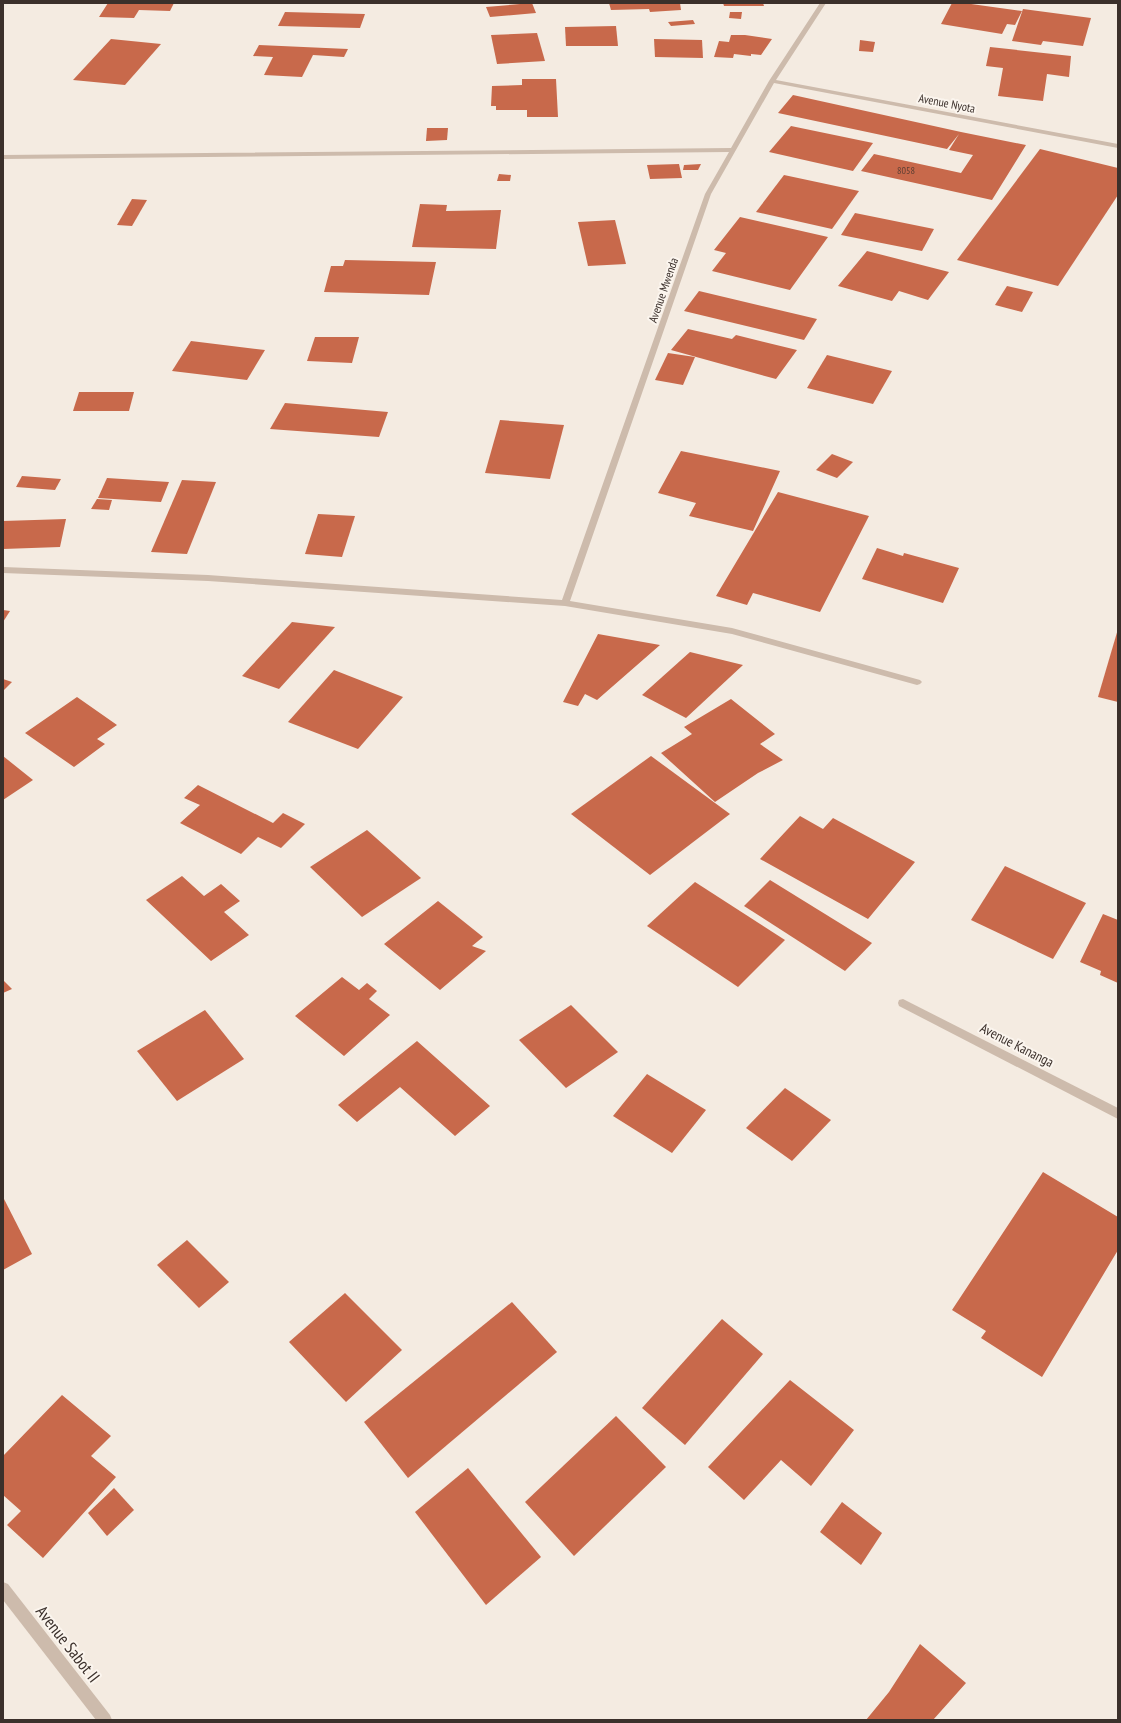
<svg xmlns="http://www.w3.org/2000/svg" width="1121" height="1723" font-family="'PT Sans Narrow',sans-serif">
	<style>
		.building { fill: #c8694b }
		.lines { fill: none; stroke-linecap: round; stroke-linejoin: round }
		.street { fill: #cdbbac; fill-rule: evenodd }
		.labels { text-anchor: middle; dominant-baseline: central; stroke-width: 4; stroke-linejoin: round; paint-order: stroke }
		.far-number-label { font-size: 10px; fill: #5e3e33 }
		.far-street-label { font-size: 12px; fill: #3b302b; stroke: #fbf5ee }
		.street-label { font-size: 14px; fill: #3b302b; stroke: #fbf5ee }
		.near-street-label { font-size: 17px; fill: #3b302b; stroke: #fbf5ee }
	</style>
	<rect width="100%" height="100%" fill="#f4ebe1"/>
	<!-- building -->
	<g class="building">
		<path d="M108,3h66l-4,8 -31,-1 -5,8 -35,-1z"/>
		<path d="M532,3l4,10 -46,4 -4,-10z"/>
		<path d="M609,3h71l1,7 -31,2 -1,-3 -38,1z"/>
		<path d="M723,3h40l1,3h-40z"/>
		<path d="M952,3h12l58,8 -7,14 -8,-1 -5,10 -61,-10z"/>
		<path d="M1023,9l68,9 -8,28 -40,-5 -2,4 -29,-4z"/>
		<path d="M285,12l80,2 -5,14 -82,-2z"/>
		<path d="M730,12h12l-1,7 -12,-1z"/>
		<path d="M693,20l2,4 -24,2 -3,-4z"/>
		<path d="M616,26l2,20h-52l-1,-19z"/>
		<path d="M537,33l8,28 -48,3 -6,-29z"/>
		<path d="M731,35h14l27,4 -11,16 -10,-1v2l-17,-2 -1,4 -19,-1 5,-16 10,1z"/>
		<path d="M111,39l50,5 -36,41 -52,-5z"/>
		<path d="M654,39l48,1 1,18 -48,-1z"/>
		<path d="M860,40l15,2 -2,10 -14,-1z"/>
		<path d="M259,45l89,4 -4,8 -31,-2 -11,22 -38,-2 9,-18 -20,-1z"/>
		<path d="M990,47l81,9 -2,21 -22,-3 -4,27 -45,-5 5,-28 -17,-2z"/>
		<path d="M522,79h34l2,38h-31v-7h-31v-4h-5l1,-20 30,-1z"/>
		<path d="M793,95l168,37 65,13 -34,55 -131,-29 13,-17 87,19 12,-18 -24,-5 10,-16 -12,15 -169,-36z"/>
		<path d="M791,126l82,17 -20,28 -84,-19z"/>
		<path d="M427,128h21l-1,12 -21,1z"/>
		<path d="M1040,149l78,19v27l-60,91 -101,-26z"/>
		<path d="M679,164l3,14 -32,1 -3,-14z"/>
		<path d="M701,164l-3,6h-15l1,-5z"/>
		<path d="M499,174l12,1 -1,6h-13z"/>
		<path d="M784,175l75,16 -27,38 -76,-17z"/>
		<path d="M132,199l15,1 -15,26 -15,-1z"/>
		<path d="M420,204l27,1 -1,6 55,-1 -5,39 -84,-2z"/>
		<path d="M855,213l79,16 -12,22 -81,-16z"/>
		<path d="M740,217l88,20 -38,53 -78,-19 14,-18 -12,-3z"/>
		<path d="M615,220l11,44 -38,2 -10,-44z"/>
		<path d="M867,251l82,21 -21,28 -29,-9 -7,10 -54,-15z"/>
		<path d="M345,260l91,2 -7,33 -105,-3 7,-26h12z"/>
		<path d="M1007,286l26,6 -11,20 -27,-7z"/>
		<path d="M699,291l118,28 -13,21 -120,-29z"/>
		<path d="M688,329l44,10 4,-4 61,15 -21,29 -105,-29z"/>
		<path d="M315,337h44l-7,26 -45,-2z"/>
		<path d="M191,341l74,9 -18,30 -75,-9z"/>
		<path d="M668,353l27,4 -12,28 -28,-5z"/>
		<path d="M827,355l65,16 -19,33 -66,-16z"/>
		<path d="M79,392h55l-5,19h-56z"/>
		<path d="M285,403l103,9 -9,25 -109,-8z"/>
		<path d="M500,420l64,5 -14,54 -65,-6z"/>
		<path d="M681,451l99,20 -27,60 -64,-15 7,-13 -38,-10z"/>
		<path d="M832,454l21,8 -16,16 -21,-8z"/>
		<path d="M22,476l39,3 -6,11 -39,-3z"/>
		<path d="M107,478l62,4 -8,20 -63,-4z"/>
		<path d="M182,480l34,2 -29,72 -36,-2z"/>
		<path d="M778,492l91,24 -49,96 -67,-19 -6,12 -31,-9z"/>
		<path d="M97,499l15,1 -3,10 -18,-1z"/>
		<path d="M318,514l37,2 -13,41 -37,-3z"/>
		<path d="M66,519l-6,28 -57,2v-28z"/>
		<path d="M877,548l26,8 1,-3 55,15 -16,35 -81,-24z"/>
		<path d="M3,610l7,1 -7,11z"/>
		<path d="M292,622l43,5 -56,62 -37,-13z"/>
		<path d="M1118,629v73l-20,-5z"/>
		<path d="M598,634l62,11 -63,55 -12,-6 -7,12 -15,-4z"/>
		<path d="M690,652l53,13 -57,53 -44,-23z"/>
		<path d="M334,670l69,27 -45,52 -70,-27z"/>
		<path d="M3,679l9,3 -9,9z"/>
		<path d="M77,697l40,28 -20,14 8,5 -31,23 -49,-34z"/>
		<path d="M731,699l44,35 -15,10 23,16 -25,13 -43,29 -54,-49 31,-19 -8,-7z"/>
		<path d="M3,756l30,24 -30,20z"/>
		<path d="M651,756l79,58 -80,61 -79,-61z"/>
		<path d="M198,785l75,38 10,-10 22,11 -24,24 -23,-11 -17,17 -61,-31 20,-18 -16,-7z"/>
		<path d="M800,816l23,13 10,-11 82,44 -47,57 -108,-60z"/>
		<path d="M367,830l54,48 -59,39 -52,-50z"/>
		<path d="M1005,866l81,37 -33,56 -82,-39z"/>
		<path d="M182,876l22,20 17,-12 19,17 -16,11 25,23 -38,26 -65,-61z"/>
		<path d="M770,880l102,63 -27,28 -101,-65z"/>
		<path d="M695,882l90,58 -47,47 -91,-61z"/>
		<path d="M438,901l45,36 -11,9 14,5 -46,39 -56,-46z"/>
		<path d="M1103,914l15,6v63l-18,-8 1,-4 -21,-9z"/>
		<path d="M342,977l17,13 8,-7 10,8 -8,8 21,16 -46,41 -49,-40z"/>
		<path d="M3,980l9,9 -9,4z"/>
		<path d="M571,1005l47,47 -52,36 -47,-48z"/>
		<path d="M205,1010l39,49 -67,42 -40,-50z"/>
		<path d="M417,1041l73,65 -35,30 -55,-49 -43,35 -19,-17z"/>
		<path d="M647,1074l59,36 -34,43 -59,-37z"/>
		<path d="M785,1088l46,32 -39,41 -46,-33z"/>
		<path d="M1043,1172l75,45v33l-76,127 -61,-39 5,-7 -34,-21z"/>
		<path d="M3,1197l29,57 -29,16z"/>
		<path d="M187,1240l42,42 -30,26 -42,-43z"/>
		<path d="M345,1293l57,57 -56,52 -57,-60z"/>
		<path d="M512,1302l45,50 -149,126 -44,-56z"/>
		<path d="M722,1319l41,35 -78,91 -43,-37z"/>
		<path d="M790,1380l64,50 -43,56 -30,-26 -37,40 -36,-33z"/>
		<path d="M62,1395l49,41 -20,20 25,21 -73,81 -36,-33 14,-14 -18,-16v-39z"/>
		<path d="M616,1416l50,51 -92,89 -49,-54z"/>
		<path d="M468,1468l73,89 -55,48 -71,-93z"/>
		<path d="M114,1488l20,22 -27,26 -19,-23z"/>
		<path d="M842,1502l40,31 -21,32 -41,-33z"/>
		<path d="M920,1644l46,39 -33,37h-67l23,-28z"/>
	</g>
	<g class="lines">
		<!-- street -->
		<g class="street">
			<path d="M820,3h6l-50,77 342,64v4l-344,-65 -63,111 -141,407 162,27 188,52 2,2 -2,2 -3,1 -185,-51 -167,-28 -357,-25 -205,-8v-6l205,8 354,25 143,-406 24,-42 -726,7v-4l728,-7 38,-67z"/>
			<path d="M903,999l215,109v11l-219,-113 -1,-3 1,-3z"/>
			<path d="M3,1582l5,2 102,131 2,5h-16l-93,-120z"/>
		</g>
	</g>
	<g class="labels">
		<!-- far-number labels -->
		<g class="far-number-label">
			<text x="906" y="170">8058</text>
		</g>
		<!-- far-street labels -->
		<g class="far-street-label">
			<text transform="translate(947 103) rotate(11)">Avenue Nyota</text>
			<text transform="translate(663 290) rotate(-71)">Avenue Mwenda</text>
		</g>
		<!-- street labels -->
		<g class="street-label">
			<text transform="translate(1017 1045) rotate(27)">Avenue Kananga</text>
		</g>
		<!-- near-street labels -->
		<g class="near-street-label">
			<text transform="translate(68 1644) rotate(52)">Avenue Sabot II</text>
		</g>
	</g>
	<!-- border -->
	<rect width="1121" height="1723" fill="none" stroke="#3b302b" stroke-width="8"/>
</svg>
